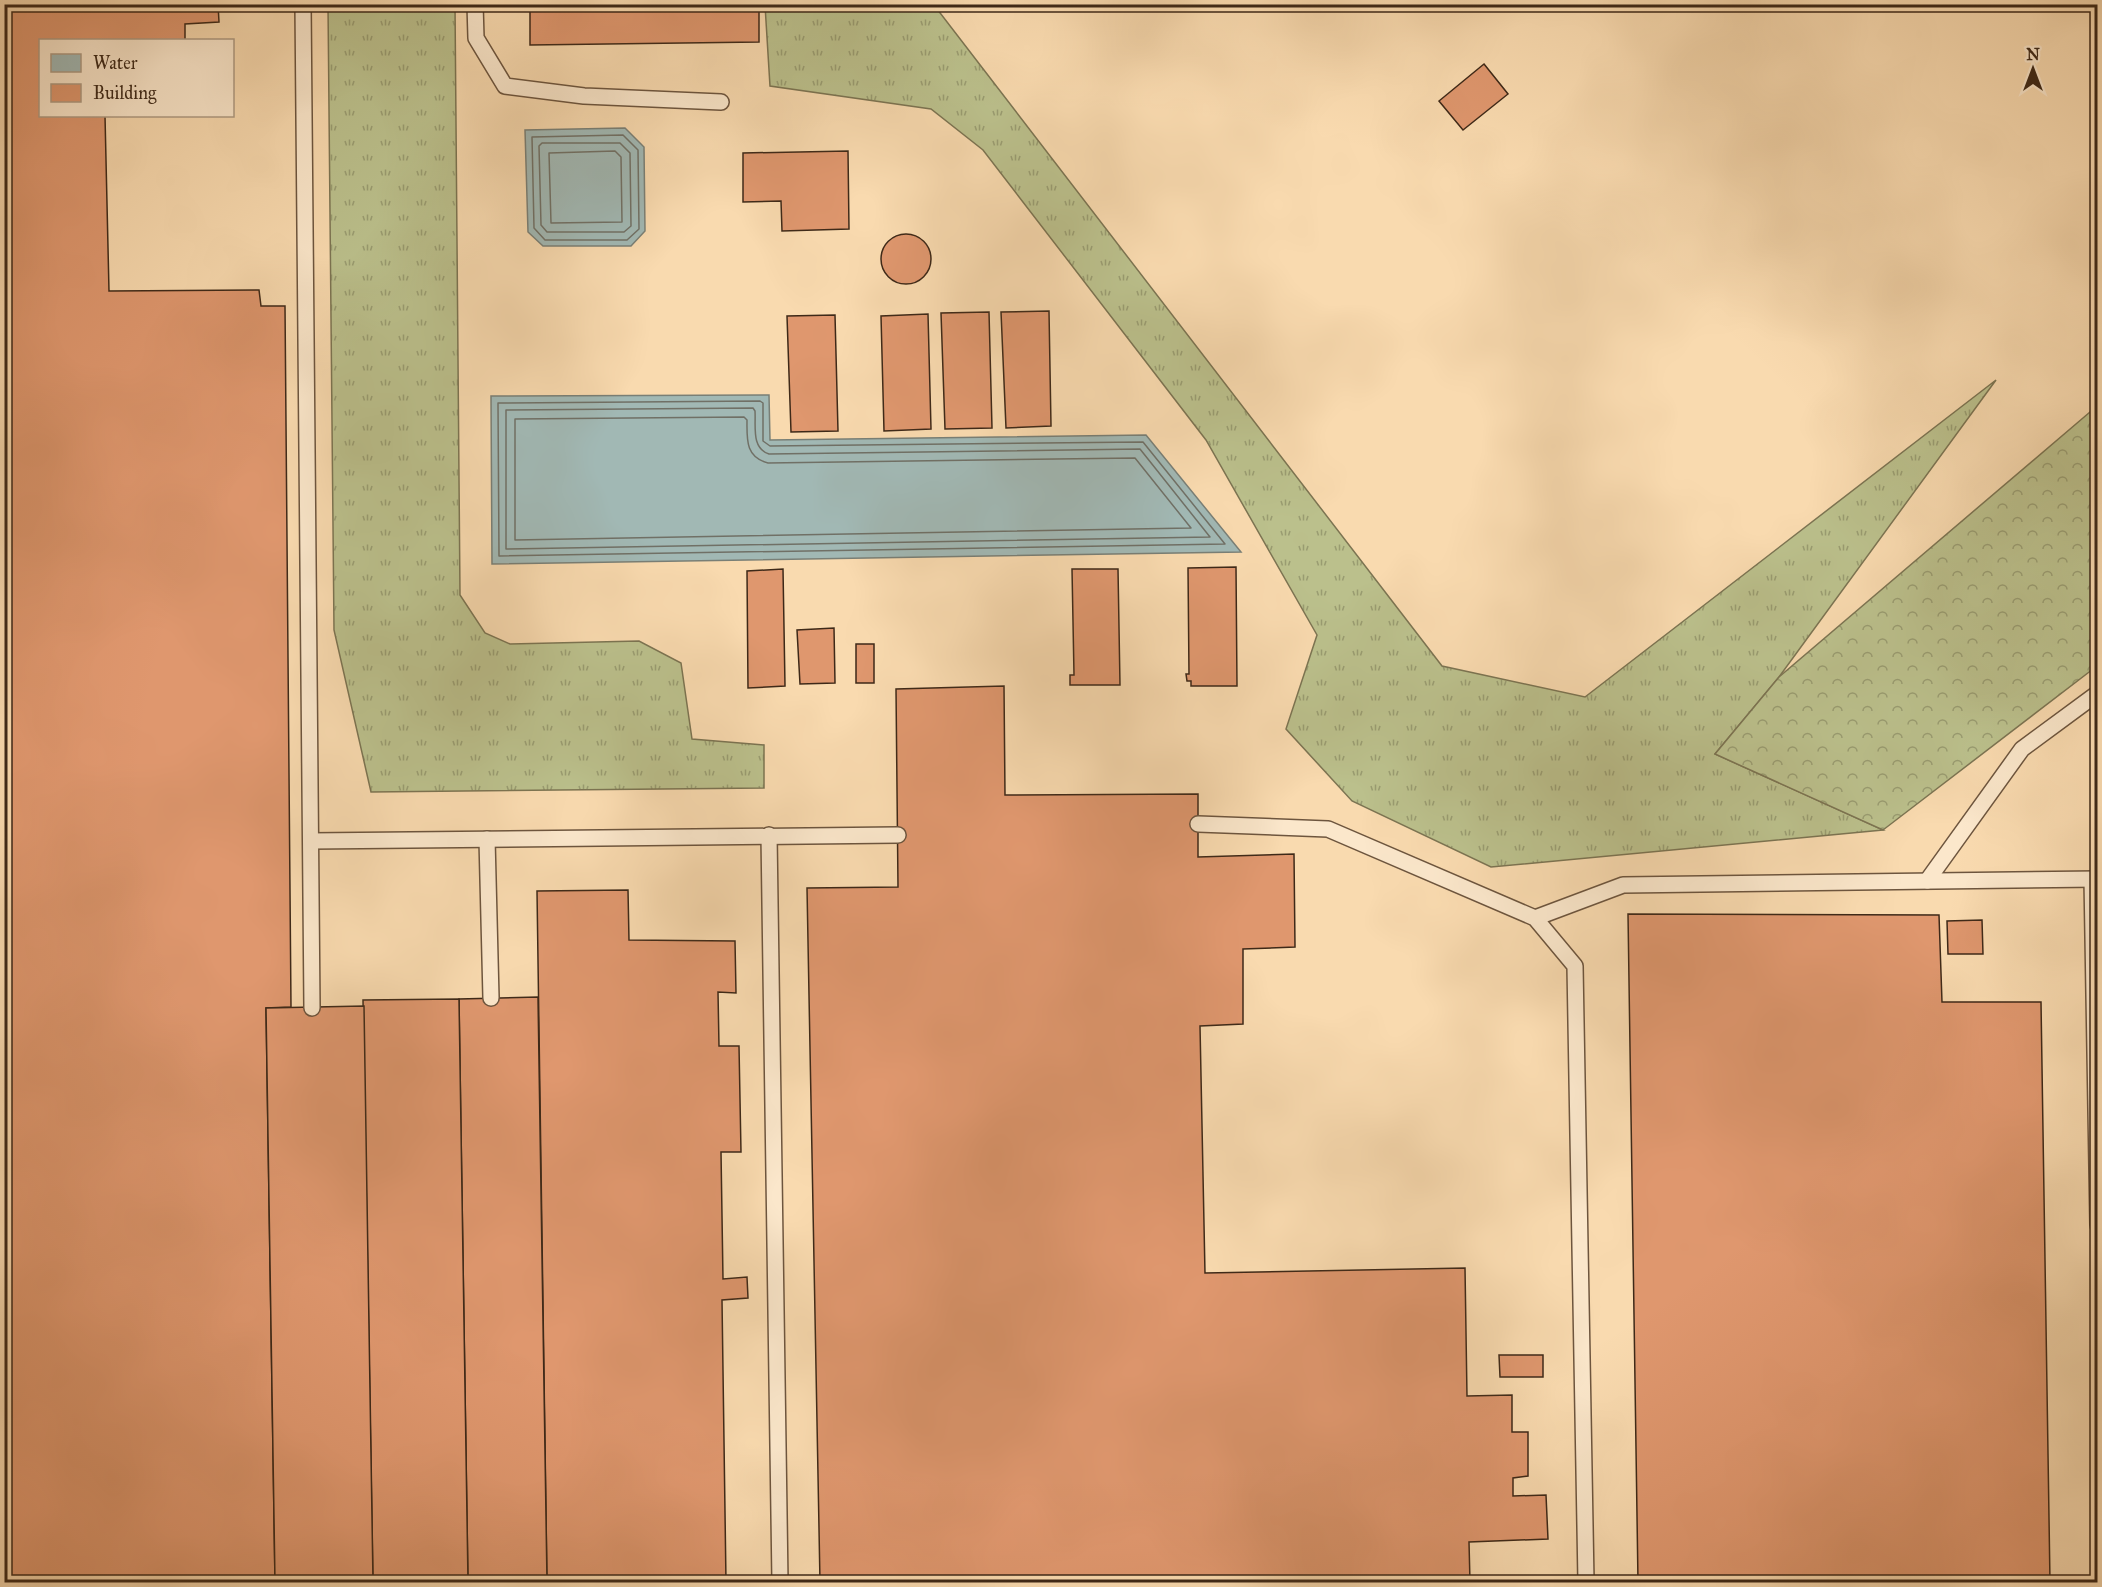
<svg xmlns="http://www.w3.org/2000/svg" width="2102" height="1587" font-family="'IM FELL Great Primer',serif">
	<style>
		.grass { fill: url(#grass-tufts); stroke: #7c7452; stroke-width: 1.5 }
		.forest { fill: url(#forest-crowns); stroke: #7c7452; stroke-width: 1.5 }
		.water { fill: #a1b8b4; stroke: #797f76; stroke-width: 1.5 }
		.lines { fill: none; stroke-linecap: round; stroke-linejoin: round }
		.shore { stroke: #707066; stroke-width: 1.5 }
		.building { fill: #df976e; stroke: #3e2918; stroke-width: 1.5 }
		.service-casing { stroke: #6d553e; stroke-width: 18 }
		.service { stroke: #fbe7cb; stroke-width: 15 }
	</style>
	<defs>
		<pattern id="grass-tufts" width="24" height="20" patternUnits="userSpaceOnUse" patternTransform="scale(1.5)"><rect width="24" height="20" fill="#bbc08c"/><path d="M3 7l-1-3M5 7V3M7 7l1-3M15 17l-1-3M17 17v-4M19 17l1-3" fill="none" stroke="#999c71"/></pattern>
		<pattern id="forest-crowns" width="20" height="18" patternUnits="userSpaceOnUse" patternTransform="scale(1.5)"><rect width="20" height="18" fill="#bbc08c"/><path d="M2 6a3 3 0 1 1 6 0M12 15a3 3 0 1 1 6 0" fill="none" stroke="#999c71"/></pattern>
	</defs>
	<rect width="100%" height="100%" fill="#f9daaf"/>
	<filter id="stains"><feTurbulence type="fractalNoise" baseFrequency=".00333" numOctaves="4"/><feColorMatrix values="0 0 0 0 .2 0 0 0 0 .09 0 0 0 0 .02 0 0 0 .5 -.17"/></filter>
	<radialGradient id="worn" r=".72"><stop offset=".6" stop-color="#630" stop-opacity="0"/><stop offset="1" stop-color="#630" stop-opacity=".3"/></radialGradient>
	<!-- grass -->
	<g class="grass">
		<path d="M328,5h127l5,590 25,38 25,11 129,-3 42,22 11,76 72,6v43l-393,4 -37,-162z"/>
		<path d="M765,5h169l508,661 143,31 411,-317 -217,297 -64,77 168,76 -392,37 -139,-66 -66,-72 31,-94 -111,-195 -223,-290 -52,-41 -161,-23z"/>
	</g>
	<!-- forest -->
	<path class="forest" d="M2097,406v260l-214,164 -168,-76 64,-77z"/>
	<!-- water -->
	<g class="water">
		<path d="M625,128l19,19 1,84 -14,15h-88l-15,-14 -3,-102z"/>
		<path d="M769,395l1,45 376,-5 95,117 -749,12 -1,-168z"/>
	</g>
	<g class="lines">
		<!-- shore -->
		<g class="shore">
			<path d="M623,135l15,15 1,79 -12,11h-82l-11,-12 -2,-91z"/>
			<path d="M542,143h78l10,10 1,73 -7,6h-77l-6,-7 -2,-79z"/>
			<path d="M615,151l6,6 1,65 -71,1 -2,-70z"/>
			<path d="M760,401l3,2v38l7,5 373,-4 82,102 -726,12 -1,-153z"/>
			<path d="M753,408l2,3c1,15 -4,37 14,43l371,-5 70,88 -704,12v-139z"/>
			<path d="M744,417l3,3c0,19 -2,37 21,43l367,-5 56,70 -676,12v-121z"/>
		</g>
	</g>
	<!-- building -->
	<g class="building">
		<path d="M4,4h214l1,18 -34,2v16h-145v76h65l4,175 150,-1 2,16h24l6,701 -25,1 9,574h-271z"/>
		<path d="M530,4h229v38l-229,3z"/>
		<path d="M1484,64l24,30 -45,36 -24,-29z"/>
		<path d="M848,151l1,78 -67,2 -1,-30 -38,1v-49z"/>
		<circle cx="906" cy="259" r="25"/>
		<path d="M1049,311l2,115 -45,2 -5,-116z"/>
		<path d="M989,312l3,116 -47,1 -4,-116z"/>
		<path d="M928,314l3,115 -47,2 -3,-115z"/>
		<path d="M835,315l3,116 -47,1 -4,-116z"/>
		<path d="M1236,567l1,119h-46v-5h-4l-1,-7h3l-1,-106z"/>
		<path d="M783,569l2,117 -37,2 -1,-117z"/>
		<path d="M1072,569h46l2,116h-50v-10h4z"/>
		<path d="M834,628l1,55 -35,1 -3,-54z"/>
		<rect x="856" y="644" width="18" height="39"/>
		<path d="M1004,686l1,109 193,-1v63l96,-3 1,93 -52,2v75l-43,2 5,247 260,-5 2,128 45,-1v37h16v44l-15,2v18l33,-1 2,44 -79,3 1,40h-650l-13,-694 91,-1 -2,-198z"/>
		<path d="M628,890l1,50 106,1 1,52 -18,-1 1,54h20l2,106h-20l2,127 24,-2 1,21 -26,2 4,282h-179l-10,-691z"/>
		<path d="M1628,914l311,1 3,87h99l9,580h-412z"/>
		<path d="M1982,920l1,34h-35l-1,-33z"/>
		<path d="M538,997l9,585h-79l-9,-583z"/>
		<path d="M459,999l9,583h-95l-10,-582z"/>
		<path d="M364,1006l9,576h-98l-9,-574z"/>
		<path d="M1499,1355h44v22h-43z"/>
	</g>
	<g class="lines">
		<defs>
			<g id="service">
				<path d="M303,4l9,1004"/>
				<path d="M475,4l1,34 29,48 79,10 137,6"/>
				<path d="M1198,824l130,5 207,89 40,48 11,616"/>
				<path d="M769,835l11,747"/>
				<path d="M487,839l4,159"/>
				<path d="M311,841l587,-6"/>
				<path d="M2092,879l6,346"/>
				<path d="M1927,881l95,-132 76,-56"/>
				<path d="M1535,918l88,-33 475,-6"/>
			</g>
		</defs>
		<!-- service casing -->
		<use href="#service" class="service-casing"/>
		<!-- service -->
		<use href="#service" class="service"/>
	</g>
	<!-- margin -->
	<rect width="2102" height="1587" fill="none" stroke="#f9daaf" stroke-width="24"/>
	<rect x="6" y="6" width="2090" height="1575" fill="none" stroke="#3e2918" stroke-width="3"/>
	<rect x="12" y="12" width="2078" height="1563" fill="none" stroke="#3e2918" stroke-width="1.5"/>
	<!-- legend -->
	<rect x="39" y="39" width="195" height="78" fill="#fbe7cb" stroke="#af9b83" stroke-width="1.5"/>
	<rect x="51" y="54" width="30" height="18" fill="#a1b8b4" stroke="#af9b83" stroke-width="1.5"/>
	<text x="93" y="69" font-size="18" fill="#3e2918">Water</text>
	<rect x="51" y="84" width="30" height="18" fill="#df976e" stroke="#af9b83" stroke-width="1.5"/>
	<text x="93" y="99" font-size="18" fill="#3e2918">Building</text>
	<!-- north arrow -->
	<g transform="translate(2033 69)" stroke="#fbe7cb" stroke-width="4.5" paint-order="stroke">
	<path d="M0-4.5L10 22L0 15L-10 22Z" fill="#3e2918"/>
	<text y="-9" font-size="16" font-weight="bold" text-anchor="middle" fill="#3e2918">N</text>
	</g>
	<rect width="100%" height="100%" filter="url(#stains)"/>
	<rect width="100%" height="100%" fill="url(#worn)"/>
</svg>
